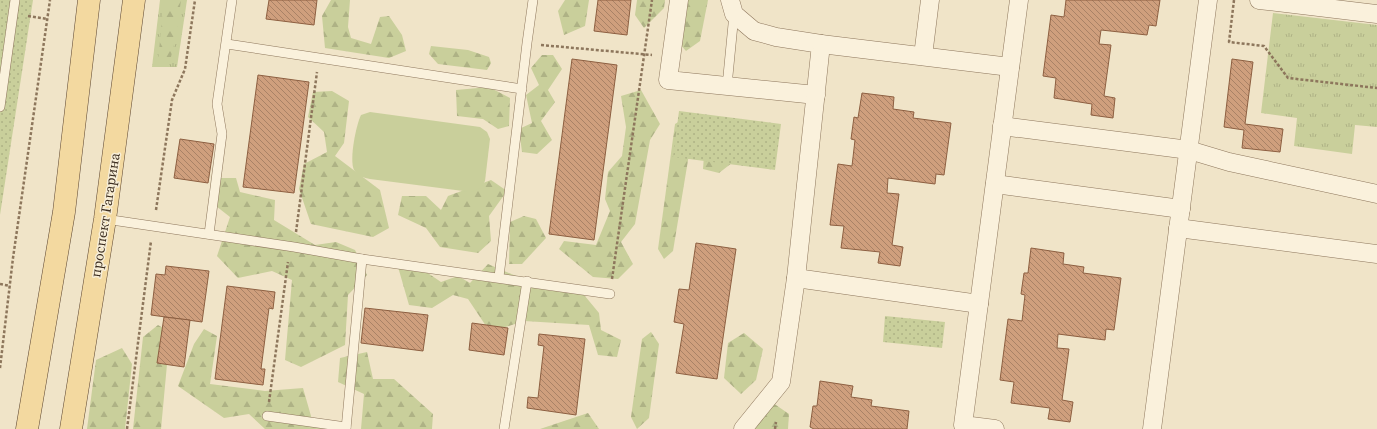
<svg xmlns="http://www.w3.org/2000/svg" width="1377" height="429" font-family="'Source Serif 4',serif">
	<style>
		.grass { fill: url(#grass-tufts) }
		.forest { fill: url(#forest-firs) }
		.park { fill: url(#park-dots) }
		.garden { fill: #c9cf9b }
		.building { fill: url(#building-back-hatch); stroke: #8d5f41 }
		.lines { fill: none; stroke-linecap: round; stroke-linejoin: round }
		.service-casing { stroke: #8d765c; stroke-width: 10 }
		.minor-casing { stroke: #8d765c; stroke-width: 19 }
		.primary-casing { stroke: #5b4430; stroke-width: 23 }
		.path { stroke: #8d765c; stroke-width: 2.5; stroke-dasharray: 3 2; stroke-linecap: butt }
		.service { stroke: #faf1dc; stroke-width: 9 }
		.minor { stroke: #faf1dc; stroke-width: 18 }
		.primary { stroke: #f3d9a0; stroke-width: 22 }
		.labels { text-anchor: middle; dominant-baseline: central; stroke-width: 3; stroke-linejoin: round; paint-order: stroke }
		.street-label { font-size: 14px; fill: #3d2e20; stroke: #f7eed8 }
	</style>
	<defs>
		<pattern id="grass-tufts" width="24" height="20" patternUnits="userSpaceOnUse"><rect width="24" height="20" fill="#c9cf9b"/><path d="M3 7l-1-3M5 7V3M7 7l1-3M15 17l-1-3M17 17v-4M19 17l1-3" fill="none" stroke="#aeb285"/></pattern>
		<pattern id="forest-firs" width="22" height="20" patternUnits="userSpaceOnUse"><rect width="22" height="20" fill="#c9cf9b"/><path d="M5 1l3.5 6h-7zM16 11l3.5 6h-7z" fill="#aeb285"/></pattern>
		<pattern id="park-dots" width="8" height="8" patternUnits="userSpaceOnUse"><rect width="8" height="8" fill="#c9cf9b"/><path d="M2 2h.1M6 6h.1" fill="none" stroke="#aeb285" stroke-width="1.8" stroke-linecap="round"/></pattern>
		<pattern id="building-back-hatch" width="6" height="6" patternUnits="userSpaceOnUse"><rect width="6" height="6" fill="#cf9f7d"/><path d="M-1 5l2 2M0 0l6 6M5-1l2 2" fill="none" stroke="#a98266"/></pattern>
	</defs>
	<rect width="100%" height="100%" fill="#f0e4c8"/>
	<!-- grass -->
	<g class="grass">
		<path d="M160,0h27l-10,67h-25z"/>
		<path d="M1273,13l104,12v102l-22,-2 -3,29 -58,-8 3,-28 -36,-5z"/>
	</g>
	<!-- forest -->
	<g class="forest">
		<path d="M164,0h17l-5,36 -6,25h-12z"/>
		<path d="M331,0h19l-2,27 3,11 20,6 9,-27 9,-1 13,19 4,16 -17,7 -64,-10 -3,-32z"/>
		<path d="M565,0h24l-4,26 -21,9 -6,-24z"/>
		<path d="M637,0h28l-1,8 -20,20 -9,-13z"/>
		<path d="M675,0h33l-8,41 -14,10 -15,-17z"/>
		<path d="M431,46l37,4 21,7 2,6 -4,7 -49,-6 -9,-10z"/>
		<path d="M542,55h11l9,14 -14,21 7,12 -14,19 11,19 -15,14 -15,-2 -3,-23 13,-6 -6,-28 13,-10 -8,-17z"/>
		<path d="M489,87l21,11 -1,28 -11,3 -15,-10 -26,-3 -1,-26z"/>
		<path d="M641,90l19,34 -10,16 -15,84 -14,18 12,22 -15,15 -25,-2 -34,-28 5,-8 32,4 14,-34 -5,-12 3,-27 14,-16 4,-29 -5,-31z"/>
		<path d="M332,91l17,10 -5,42 -9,13 45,34 9,38 -16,9 -62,-13 -12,-35 5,-25 23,-12 -3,-20 -16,-15 5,-25z"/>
		<path d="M685,118l8,12 -20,121 -9,8 -6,-10 17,-125z"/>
		<path d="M705,142l32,17 -18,14 -16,-4z"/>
		<path d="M221,178h15l4,14 35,8 -1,20 41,25 21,-3 19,8 12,25 -19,20 -3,50 -44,22 -16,-7 7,-80 -20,-9 -34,7 -21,-22 13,-39 -14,-11z"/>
		<path d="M491,180l16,11 -18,25 2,25 -13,12 -38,-6 -14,-19 -28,-13 4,-19h24l15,14 7,-14z"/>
		<path d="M524,216l12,3 10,19 -24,26h-13l1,-42z"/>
		<path d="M410,261l31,21 17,-6 12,7 18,-19 63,27 24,-7 24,29 2,17 20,10 -4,17 -19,-2 -9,-30 -65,-4 -34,11 -22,-33 -15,-4 -21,13 -23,-3 -11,-38z"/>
		<path d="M158,325l12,7 -9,97h-28l10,-92z"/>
		<path d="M204,329l13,7 -7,48 55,7 38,-3 10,35 23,6h-71l-16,-15 -25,4 -46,-32 16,-42z"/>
		<path d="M651,332l8,12 -10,74 -12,11 -6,-12 11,-78z"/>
		<path d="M744,333l19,16 -7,31 -15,14 -17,-16 4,-35z"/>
		<path d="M122,348l10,16 -7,65h-38l9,-69z"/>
		<path d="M367,352l6,27h21l39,35 -1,15h-71l3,-35 -26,-12 2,-24z"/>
		<path d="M773,403l16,11 -1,15h-33z"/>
		<path d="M588,413l11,16h-59z"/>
	</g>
	<!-- park -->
	<g class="park">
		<path d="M0,0h33l-33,215z"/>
		<path d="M679,111l102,13 -6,46 -102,-13z"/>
		<path d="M885,316l60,6 -3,26 -59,-6z"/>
	</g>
	<!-- garden -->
	<path class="garden" d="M370,112l110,15 7,5 3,7 -5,42 -4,7 -10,4 -101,-13c-6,-1 -12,-3 -16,-9 -5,-10 2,-45 7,-55z"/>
	<!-- building -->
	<g class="building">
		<path d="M269,0h48l-3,25 -48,-6z"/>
		<path d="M598,0h33l-4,35 -33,-4z"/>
		<path d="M1066,0h94l-4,26 -7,-1 -2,10 -46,-5 -2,14 12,1 -7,51 11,2 -2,20 -22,-3 1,-11 -38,-6 2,-20 -13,-2 8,-61 13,2z"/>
		<path d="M572,59l45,6 -23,175 -45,-6z"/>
		<path d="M1232,59l21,3 -8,62 38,5 -3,23 -38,-4 2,-18 -20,-3z"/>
		<path d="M258,75l51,7 -15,111 -51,-6z"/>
		<path d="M862,93l32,4 -1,12 21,3 -1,6 38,5 -7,52 -8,-1 -1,10 -47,-6 -1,15 12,1 -7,51 11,2 -3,19 -22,-3 2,-11 -39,-4 3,-22 -14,-1 8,-61 14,2 3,-26 -4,-1 3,-22 4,1z"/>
		<path d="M180,139l34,5 -6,39 -34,-5z"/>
		<path d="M696,243l40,6 -19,130 -41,-6 8,-49 -10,-2 5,-33 10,1z"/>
		<path d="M1031,248l33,5 -1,11 21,3 -1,6 38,5 -7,52 -8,-1 -1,11 -47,-6 -1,14 12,1 -7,51 11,2 -3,20 -22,-3 2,-11 -39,-5 3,-21 -14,-2 8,-61 14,2 3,-26 -4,-1 3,-21h4z"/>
		<path d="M166,266l43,5 -7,51 -51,-7 5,-41 9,1z"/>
		<path d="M227,286l48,6 -2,17 -4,-1 -8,61h4l-2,16 -48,-6z"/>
		<path d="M365,308l63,7 -5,36 -62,-8z"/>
		<path d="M164,317l26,3 -6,47 -27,-4z"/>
		<path d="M472,323l36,5 -4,27 -35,-5z"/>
		<path d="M539,334l46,5 -9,76 -49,-7 1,-11 10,1 6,-52 -6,-1z"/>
		<path d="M820,381l33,5 -2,11 21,3 -1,6 38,5 -2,18h-93l-4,-2 3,-21h4z"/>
	</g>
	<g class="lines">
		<defs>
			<g id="service">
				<path d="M227,44l295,45"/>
				<path d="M727,86l7,-72"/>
				<path d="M0,107l15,-107"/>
				<path d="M105,219l189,28 68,12 248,35"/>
				<path d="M209,234l13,-100 -5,-30 15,-104"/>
				<path d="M499,277l28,-234 6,-43"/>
				<path d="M267,416l79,11"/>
				<path d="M346,429l16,-170"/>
				<path d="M504,429l23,-148"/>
			</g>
			<g id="minor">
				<path d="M679,0l-11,80 148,15"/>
				<path d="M730,0l4,14 20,17 22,6 45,7 -25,234 183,26"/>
				<path d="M1259,0l118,14"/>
				<path d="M821,44l189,23"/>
				<path d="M923,56l7,-56"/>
				<path d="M1002,126l187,24 40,12 148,32"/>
				<path d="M995,184l186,25"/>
				<path d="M1178,228l199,26"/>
				<path d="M743,429l38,-47 15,-104"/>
				<path d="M995,429l-32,-4 56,-425"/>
				<path d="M1152,429l56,-429"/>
			</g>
			<g id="primary">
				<path d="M27,429l37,-217 25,-212"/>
				<path d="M71,429l34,-210 29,-219"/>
			</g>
		</defs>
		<!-- service casing -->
		<use href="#service" class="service-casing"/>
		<!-- minor casing -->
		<use href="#minor" class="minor-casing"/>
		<!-- primary casing -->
		<use href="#primary" class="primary-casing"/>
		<!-- path -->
		<g class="path">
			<path d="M1234,0l-5,42 35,4 24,32 89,10"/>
			<path d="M28,16l20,3"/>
			<path d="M541,45l111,10"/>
			<path d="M156,210l16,-110 13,-31 10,-69"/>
			<path d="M296,232l21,-160"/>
			<path d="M612,279l40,-279"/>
			<path d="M0,284l10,2"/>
			<path d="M0,368l13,-110 37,-258"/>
			<path d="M269,402l19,-140"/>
			<path d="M127,429l24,-188"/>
			<path d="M775,429l1,-7"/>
		</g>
		<!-- service -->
		<use href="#service" class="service"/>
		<!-- minor -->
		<use href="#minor" class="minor"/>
		<!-- primary -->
		<use href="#primary" class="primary"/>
	</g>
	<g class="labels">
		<!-- street labels -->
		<g class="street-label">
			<text transform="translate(105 215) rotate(-81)">проспект Гагарина</text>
		</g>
	</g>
</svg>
